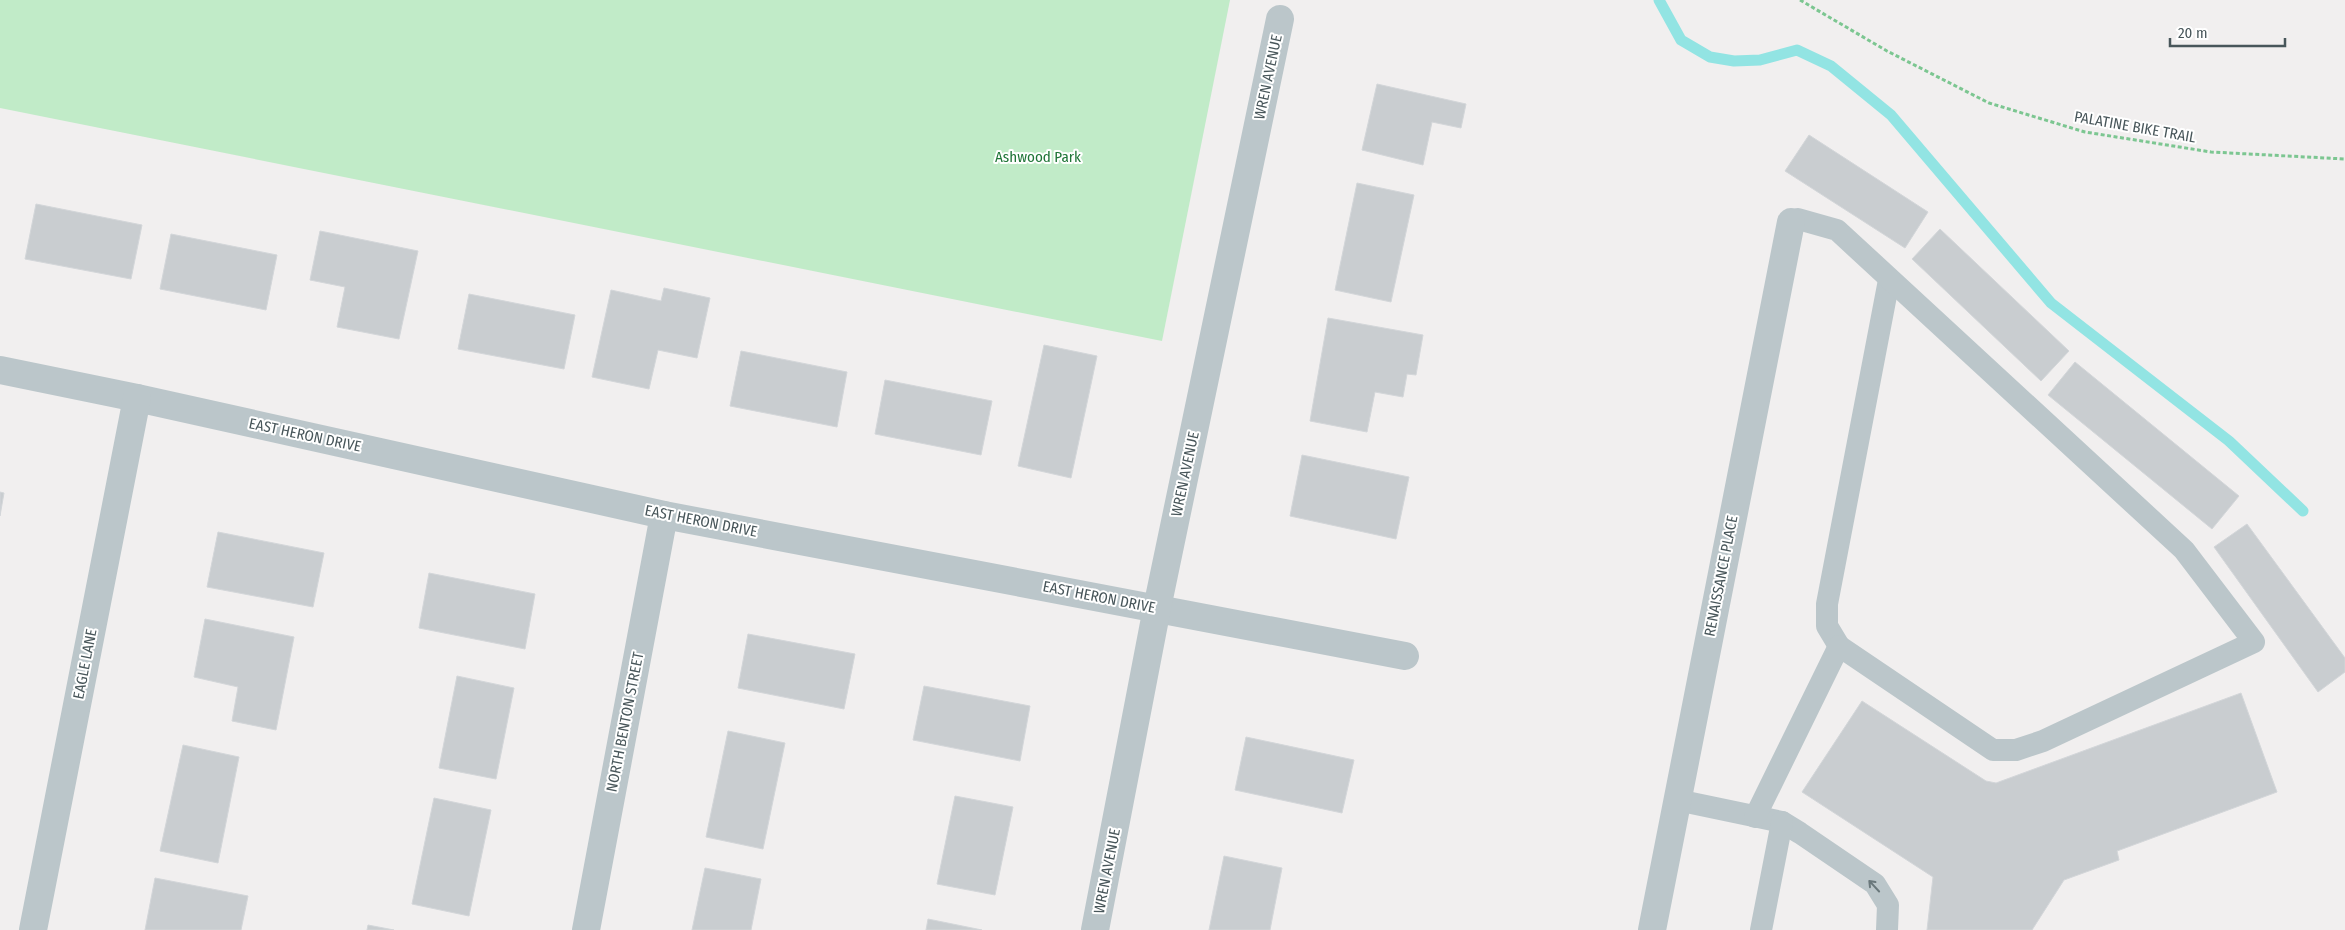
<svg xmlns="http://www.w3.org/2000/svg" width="2345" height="930" font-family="'Fira Sans Condensed',sans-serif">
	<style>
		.green { fill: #c1ebc8 }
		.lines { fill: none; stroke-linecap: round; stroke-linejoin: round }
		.stream { stroke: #92e4e3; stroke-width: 11 }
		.building { fill: #c9cdd0; stroke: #d3d6d9 }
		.path { stroke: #7cc691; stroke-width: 3; stroke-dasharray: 4 2.5; stroke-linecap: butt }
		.lane { stroke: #bbc6ca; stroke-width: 22 }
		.street { stroke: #bbc6ca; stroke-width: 28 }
		.oneway { stroke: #6a787c }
		.labels { text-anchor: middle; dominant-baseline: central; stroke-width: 4; stroke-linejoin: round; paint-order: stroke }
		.street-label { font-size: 15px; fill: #48565a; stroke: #fff }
		.park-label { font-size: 15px; fill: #1f7537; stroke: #fff }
	</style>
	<rect width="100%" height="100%" fill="#f1efef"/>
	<!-- green -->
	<path class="green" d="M0,0h1230l-68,341 -1162,-233z"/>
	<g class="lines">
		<!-- stream -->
		<path class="stream" d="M1659,0l22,40 29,17 24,4 26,-1 37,-10 34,16 60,49 160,188 178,138 74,70"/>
	</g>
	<!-- building -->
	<g class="building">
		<path d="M1377,84l89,20 -5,24 -29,-6 -9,43 -61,-15z"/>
		<path d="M1809,135l119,77 -23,36 -120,-77z"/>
		<path d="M1357,183l57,12 -23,107 -56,-12z"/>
		<path d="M36,204l106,21 -11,54 -106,-20z"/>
		<path d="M1940,229l129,122 -28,30 -129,-122z"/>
		<path d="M320,231l98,20 -19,88 -62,-12 8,-40 -35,-7z"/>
		<path d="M171,234l106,21 -11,55 -106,-21z"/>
		<path d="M664,288l46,10 -13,60 -39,-8 -9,39 -57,-12 19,-87 50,11z"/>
		<path d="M469,294l106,21 -11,54 -106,-20z"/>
		<path d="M1328,318l95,17 -7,40 -9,-1 -4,23 -28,-5 -8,40 -57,-11z"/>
		<path d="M1044,345l53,11 -26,122 -53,-12z"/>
		<path d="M741,351l106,21 -10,55 -107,-21z"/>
		<path d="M2075,362l164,134 -27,33 -164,-134z"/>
		<path d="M885,380l107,21 -11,54 -106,-21z"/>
		<path d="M1302,455l107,22 -13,62 -106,-23z"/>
		<path d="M0,492l4,1 -4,23z"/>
		<path d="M2247,524l98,134v14l-27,20 -104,-145z"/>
		<path d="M218,532l106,21 -11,54 -106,-20z"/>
		<path d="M429,573l106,21 -10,55 -106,-21z"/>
		<path d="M205,619l89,18 -18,93 -44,-9 6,-34 -44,-10z"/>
		<path d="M748,634l107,20 -11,55 -106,-21z"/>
		<path d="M457,676l57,12 -18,91 -57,-11z"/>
		<path d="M924,686l106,20 -10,55 -107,-21z"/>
		<path d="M2241,693l36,99 -160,59 2,9 -55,20 -32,50h-105l6,-53 -131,-85 60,-91 124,80 10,2z"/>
		<path d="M728,731l57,12 -22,106 -57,-12z"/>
		<path d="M1246,737l108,23 -12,53 -107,-23z"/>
		<path d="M183,745l56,12 -21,106 -58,-12z"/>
		<path d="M955,796l58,11 -18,88 -58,-11z"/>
		<path d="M434,798l57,12 -22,106 -57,-12z"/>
		<path d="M1224,856l58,12 -12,62h-61z"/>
		<path d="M705,868l56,11 -10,51h-59z"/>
		<path d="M155,878l93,18 -7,34h-96z"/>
		<path d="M928,919l54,11h-56z"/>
		<path d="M368,925l26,5h-27z"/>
	</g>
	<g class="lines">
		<!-- path -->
		<path class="path" d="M1800,0l87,51 102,52 96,29 126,20 134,7"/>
		<!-- lane -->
		<g class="lane">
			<path d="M1839,646l-12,-20v-22l62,-324"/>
			<path d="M1677,800l105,22 18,11 75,51 13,21 -1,25"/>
			<path d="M1755,817l84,-171 154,104h23l27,-9 211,-99 -70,-92 -347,-320 -39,-11 -7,3"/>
			<path d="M1761,930l21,-108"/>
		</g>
		<!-- street -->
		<g class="street">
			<path d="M0,370l137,28 527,117 741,141"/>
			<path d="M33,930l104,-532"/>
			<path d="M586,930l78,-415"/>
			<path d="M1095,930l62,-322 123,-589"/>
			<path d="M1652,930l139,-708"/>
		</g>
	</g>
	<!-- one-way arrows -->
	<defs><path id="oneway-shaft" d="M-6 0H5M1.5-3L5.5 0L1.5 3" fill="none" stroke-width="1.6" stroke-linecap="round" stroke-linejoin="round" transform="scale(1.25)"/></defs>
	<use class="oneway" href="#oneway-shaft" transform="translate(1874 886) rotate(-133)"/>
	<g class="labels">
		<!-- street labels -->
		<g class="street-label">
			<text transform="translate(1268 77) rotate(-78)">WREN AVENUE</text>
			<text transform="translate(2135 127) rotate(10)">PALATINE BIKE TRAIL</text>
			<text transform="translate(305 435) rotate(12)">EAST HERON DRIVE</text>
			<text transform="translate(1185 474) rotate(-78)">WREN AVENUE</text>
			<text transform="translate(701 521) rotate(11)">EAST HERON DRIVE</text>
			<text transform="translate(1721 576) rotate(-79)">RENAISSANCE PLACE</text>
			<text transform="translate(1099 597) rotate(11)">EAST HERON DRIVE</text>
			<text transform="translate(85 664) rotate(-79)">EAGLE LANE</text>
			<text transform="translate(625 722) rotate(-79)">NORTH BENTON STREET</text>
			<text transform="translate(1107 871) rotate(-79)">WREN AVENUE</text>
		</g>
		<!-- park labels -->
		<g class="park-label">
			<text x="1038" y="157">Ashwood Park</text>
		</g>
	</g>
	<!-- scale -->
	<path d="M2170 38v8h115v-8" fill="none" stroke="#48565a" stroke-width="2.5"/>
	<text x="2178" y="38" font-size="15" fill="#48565a" stroke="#ffffff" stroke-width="4" paint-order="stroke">20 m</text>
</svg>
